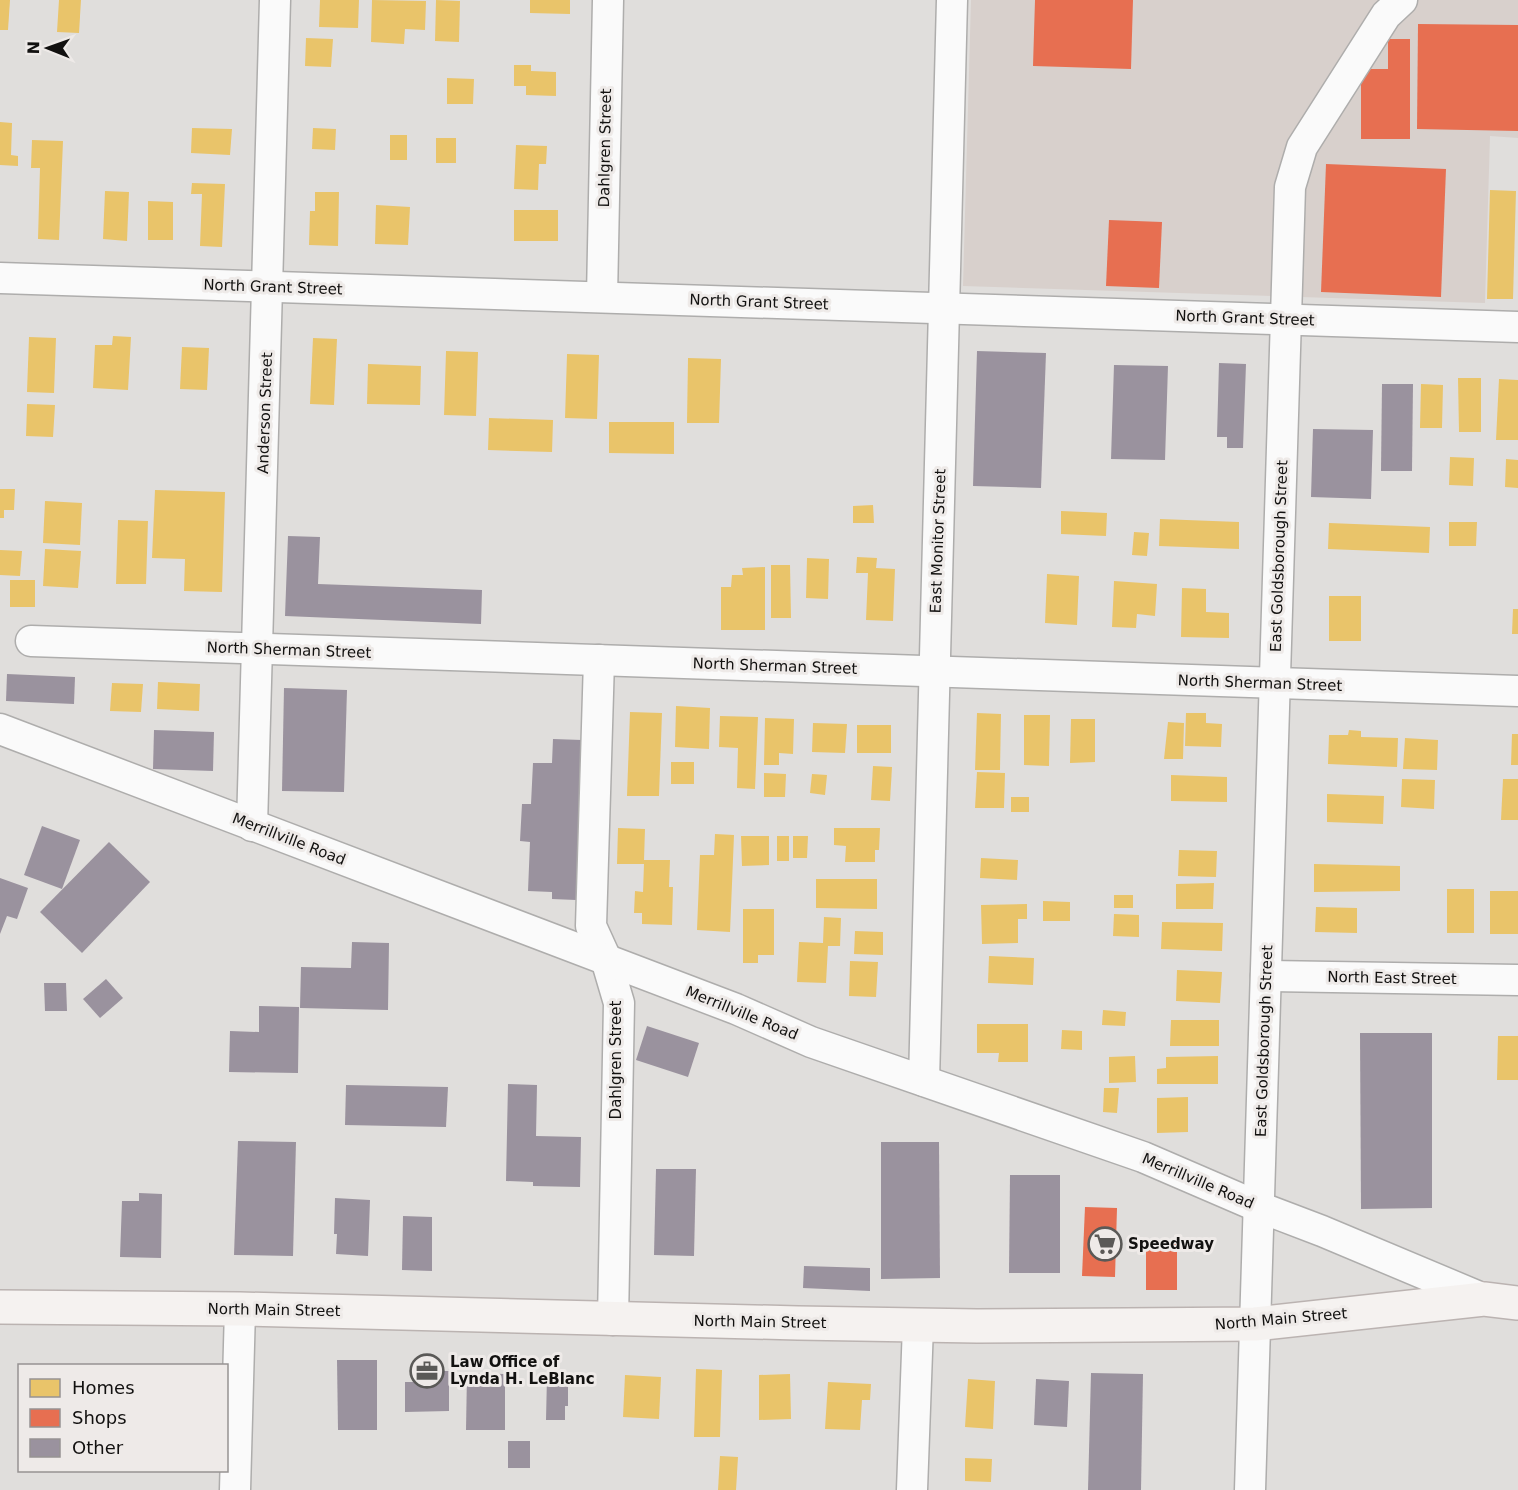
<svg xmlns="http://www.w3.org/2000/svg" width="1518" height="1490" font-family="'DejaVu Sans',sans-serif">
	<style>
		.built { fill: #d8d0cc }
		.homes { fill: #e9c46a }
		.shops { fill: #e76f51 }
		.building { fill: #9a929e }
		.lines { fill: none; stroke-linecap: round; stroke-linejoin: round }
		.minor-casing { stroke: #aeadac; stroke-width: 33 }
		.major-casing { stroke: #bbb3b1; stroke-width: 36 }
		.minor { stroke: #fafafa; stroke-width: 30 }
		.major { stroke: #f5f2f0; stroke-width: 33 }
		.labels { text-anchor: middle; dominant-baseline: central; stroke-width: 6; stroke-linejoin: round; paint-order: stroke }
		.street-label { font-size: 15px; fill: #121110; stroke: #eeeae8 }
		.poi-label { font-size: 15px; font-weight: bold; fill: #121110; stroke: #eeeae8; text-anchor: start }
	</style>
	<rect width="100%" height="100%" fill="#e0dedc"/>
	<!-- built -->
	<path class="built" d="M971,0h547v138l-28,-2 -5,167 -522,-17z"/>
	<!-- homes -->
	<g class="homes">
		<path d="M0,0h10l-2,30h-8z"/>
		<path d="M59,0h22l-2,33 -22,-1z"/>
		<path d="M320,0h39l-1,28 -39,-1z"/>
		<path d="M372,0l54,1 -1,29 -20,-1 -1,15 -33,-2z"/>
		<path d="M436,0l24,1 -1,41 -24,-1z"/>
		<path d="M530,0h40v14l-40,-1z"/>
		<path d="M306,38l27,1 -2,28 -26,-1z"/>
		<path d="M514,65h17v6l25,1v24l-30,-1v-9h-12z"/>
		<path d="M447,78l27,1 -1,25h-26z"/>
		<path d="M0,122l12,1 -1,32 7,1v10l-18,-1z"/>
		<path d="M192,128l40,1 -2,26 -39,-2z"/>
		<path d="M313,128l23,1 -1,21 -23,-1z"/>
		<rect x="390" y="135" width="17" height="25"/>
		<rect x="436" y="138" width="20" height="25"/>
		<path d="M32,140l31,1 -4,99 -21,-1 2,-71h-9z"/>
		<path d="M516,145l31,1 -1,18h-7l-1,26 -24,-1z"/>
		<path d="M192,183l33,1 -3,63 -22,-1 2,-52h-11z"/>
		<path d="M1490,190l26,1 -3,108h-26z"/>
		<path d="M105,191l24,1 -2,49 -24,-2z"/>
		<path d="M315,192h24l-1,54 -29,-1 1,-34h5z"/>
		<path d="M148,201l25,1v38h-25z"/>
		<path d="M376,205l34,2 -2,38 -33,-1z"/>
		<rect x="514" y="210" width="44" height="31"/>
		<path d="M113,336l18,1 -3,53 -35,-2 2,-43h17z"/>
		<path d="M29,337l27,1 -2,55 -27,-1z"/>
		<path d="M313,338l24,1 -3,66 -24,-1z"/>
		<path d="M182,347l27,1 -2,42 -27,-1z"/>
		<path d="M446,351l32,1 -2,64 -32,-1z"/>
		<path d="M567,354l32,1 -2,64 -32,-1z"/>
		<path d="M688,358l33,1 -2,64h-32z"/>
		<path d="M368,364l53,2 -1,39 -53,-1z"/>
		<path d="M1458,378h23v54h-22z"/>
		<path d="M1499,379l19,1v60h-22z"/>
		<path d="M1421,384l22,1 -1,43h-22z"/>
		<path d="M27,404l28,1 -2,32 -27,-1z"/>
		<path d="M489,418l64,2 -1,32 -64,-2z"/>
		<path d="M609,422h65v32l-65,-1z"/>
		<path d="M1450,457l24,1 -1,28 -24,-1z"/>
		<path d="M1506,459l12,1v28l-13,-1z"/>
		<path d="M0,489h15l-1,21h-10v8h-4z"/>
		<path d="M155,490l70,2 -3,100 -38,-1 1,-32 -33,-1z"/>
		<path d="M45,501l37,2 -2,42 -37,-2z"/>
		<path d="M873,505l1,18h-21v-17z"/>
		<path d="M1061,511l46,2 -1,23 -45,-2z"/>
		<path d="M1160,519l79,3v27l-80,-3z"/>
		<path d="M118,520l30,1 -2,63h-30z"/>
		<path d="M1449,522h28l-1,24h-27z"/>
		<path d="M1329,523l101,4 -1,26 -101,-4z"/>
		<path d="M1134,532l15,1 -2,23 -15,-1z"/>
		<path d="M45,549l36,2 -3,37 -35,-2z"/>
		<path d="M0,550l22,1 -2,25 -20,-1z"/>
		<path d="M857,557l20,1 -1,10 19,1 -2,52 -27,-1 2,-47h-12z"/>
		<path d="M807,558l22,1 -1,40 -22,-1z"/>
		<path d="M771,565h19l1,53h-20z"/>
		<path d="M765,567v63h-44v-43h10l1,-12h11l-1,-7z"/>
		<path d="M1047,574l32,2 -2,49 -32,-2z"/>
		<rect x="10" y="580" width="25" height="27"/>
		<path d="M1114,581l43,3 -2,32 -18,-2 -1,14 -24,-1z"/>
		<path d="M1182,588l24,1v23l23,1v25l-48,-1z"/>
		<rect x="1329" y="596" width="32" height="45"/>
		<path d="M1513,609h5v25h-6z"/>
		<path d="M158,682l42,2 -1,27 -42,-2z"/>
		<path d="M112,683l31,1 -2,28 -31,-1z"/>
		<path d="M676,706l34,2 -1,41 -34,-2z"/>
		<path d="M630,712l32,1 -3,83h-32z"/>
		<path d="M977,713l24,1 -1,56h-25z"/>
		<path d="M1186,713h20v10l16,1 -1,23 -36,-1z"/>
		<path d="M1024,715h26l-1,51 -25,-1z"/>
		<path d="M720,716l38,1 -3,72 -18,-1 1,-40 -19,-1z"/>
		<path d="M765,718l29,1 -1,35 -14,-1v12h-15z"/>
		<path d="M1071,719h24v43l-25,1z"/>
		<path d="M1168,722l16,1 -1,36h-19z"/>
		<path d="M813,723l34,1 -2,29 -33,-1z"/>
		<rect x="857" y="725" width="34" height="28"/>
		<path d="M1349,730l12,1v6l37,1 -1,29 -69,-3 1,-29h19z"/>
		<path d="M1512,734h6v31h-7z"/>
		<path d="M1405,738l33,2 -1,30 -34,-1z"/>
		<rect x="671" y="762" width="23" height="22"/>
		<path d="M873,766l19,1 -2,34 -19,-1z"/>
		<path d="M977,772l28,1 -1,35h-29z"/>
		<path d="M764,773l22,1 -1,23h-21z"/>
		<path d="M812,774l15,1 -2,20 -15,-2z"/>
		<path d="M1171,775l56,2v25l-56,-1z"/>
		<path d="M1402,779l33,1 -1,29 -33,-2z"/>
		<path d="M1503,779h15v41h-17z"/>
		<path d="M1327,794l57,2 -1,28 -56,-2z"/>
		<rect x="1011" y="797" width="18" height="15"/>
		<path d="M618,828l27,1 -1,31h26l-1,27h4l-1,38 -30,-1v-11h-8l1,-22 8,1 1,-28h-27z"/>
		<path d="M834,828h46l-1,22h-4v12h-30l1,-16 -12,-1z"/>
		<path d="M715,834l19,1 -4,97 -33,-2 3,-75h14z"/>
		<path d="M741,836h28v29l-27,1z"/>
		<rect x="777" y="836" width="12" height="25"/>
		<path d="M793,836h15l-1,22h-14z"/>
		<path d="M1179,850l38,1 -1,26 -38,-1z"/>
		<path d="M981,858l37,2 -1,20 -37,-2z"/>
		<path d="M1314,864l86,2v25l-86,1z"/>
		<path d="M816,879h61v30l-61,-1z"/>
		<path d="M1214,883l-1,26h-37v-25z"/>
		<rect x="1447" y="889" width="27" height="44"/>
		<rect x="1490" y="891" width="28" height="43"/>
		<rect x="1114" y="895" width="19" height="13"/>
		<path d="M1043,901l27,1v19h-27z"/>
		<path d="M1027,904v15h-9v24l-36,1 -1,-39z"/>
		<path d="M1316,907l41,1v25l-42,-1z"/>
		<path d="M743,909h31v46h-16v8h-15z"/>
		<path d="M1114,914l25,1v22l-26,-1z"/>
		<path d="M824,917l17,1 -1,28h-12l-2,37 -29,-1 2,-40 24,1z"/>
		<path d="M1162,922l61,1 -1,28 -61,-2z"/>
		<path d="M855,931l28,1v23l-29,-1z"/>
		<path d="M989,956l45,2 -1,27 -45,-2z"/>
		<path d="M850,961l28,1 -2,35 -27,-1z"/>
		<path d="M1177,970l45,2 -2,31 -44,-2z"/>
		<path d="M1103,1010l23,2 -1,14 -23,-1z"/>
		<path d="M1171,1020h48v26h-49z"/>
		<path d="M977,1024h51v38h-30l1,-9h-22z"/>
		<path d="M1062,1030l20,1v19l-21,-1z"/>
		<path d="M1498,1036h20v44h-21z"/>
		<path d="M1135,1056l1,26 -27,1v-26z"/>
		<path d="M1218,1056v28h-61v-15l9,-1v-11z"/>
		<path d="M1104,1088h15l-2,25 -14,-1z"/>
		<path d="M1188,1097v35l-31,1v-35z"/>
		<path d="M696,1369l26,1 -2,67h-26z"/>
		<path d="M790,1374l1,45 -32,1v-45z"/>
		<path d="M625,1375l36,2 -2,42 -36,-2z"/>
		<path d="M968,1379l27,2 -2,48 -28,-2z"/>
		<path d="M828,1382l43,2 -1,16h-8l-2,30 -35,-1z"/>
		<path d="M720,1456l18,1 -2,33h-18z"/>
		<path d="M965,1458l27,1 -1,23 -26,-1z"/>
	</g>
	<!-- shops -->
	<g class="shops">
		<path d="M1035,0h98l-2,69 -98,-3z"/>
		<path d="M1418,24l100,1v106l-101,-2z"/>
		<path d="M1388,39h22v100h-49v-70h27z"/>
		<path d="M1326,164l120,5 -5,128 -120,-5z"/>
		<path d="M1109,220l53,2 -3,66 -53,-2z"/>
		<path d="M1085,1207l32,1 -2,69 -33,-1z"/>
		<path d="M1146,1242l31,1v47h-31z"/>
	</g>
	<!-- building -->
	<g class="building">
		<path d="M977,351l69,2 -5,135 -68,-2z"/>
		<path d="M1219,363l27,1 -3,84h-16v-11h-10z"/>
		<path d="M1114,365l54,1 -3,94 -54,-1z"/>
		<path d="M1382,384h31l-1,87h-31z"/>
		<path d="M1313,429l60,1 -2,69 -60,-2z"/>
		<path d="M288,536l32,1 -2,47 164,6 -1,34 -196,-8z"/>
		<path d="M7,674l68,3 -1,27 -68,-3z"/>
		<path d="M284,688l63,2 -3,102 -62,-1z"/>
		<path d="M154,730l60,2 -1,39 -60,-2z"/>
		<path d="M553,739l29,1 -6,160 -24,-1v-7l-24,-1 2,-49 -10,-1 2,-37h9l2,-41h19z"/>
		<path d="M42,826l38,14 -18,49 -38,-14z"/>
		<path d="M109,842l41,40 -68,71 -42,-41z"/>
		<path d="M0,878l28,10 -11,31 -10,-3 -7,18z"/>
		<path d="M352,942l37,1 -1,67 -88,-2 1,-41 50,1z"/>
		<path d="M106,979l17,19 -23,20 -17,-19z"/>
		<path d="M44,983h22l1,28h-22z"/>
		<path d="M259,1006l40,1 -1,66 -69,-1 1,-41 29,1z"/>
		<path d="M647,1026l52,17 -11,34 -52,-17z"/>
		<path d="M1360,1033h72v175l-71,1z"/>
		<path d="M508,1084l29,1 -1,51 45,1 -1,50 -47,-1v-4l-27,-1z"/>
		<path d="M346,1085l102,2 -2,40 -101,-2z"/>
		<path d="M238,1141l58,1 -3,114 -59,-1z"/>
		<path d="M881,1142h58l1,136 -59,1z"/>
		<path d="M656,1169h40l-2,87 -40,-1z"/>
		<path d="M1010,1175h50v98h-51z"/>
		<path d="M139,1193l23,1 -1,64 -41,-1 2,-56h17z"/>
		<path d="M335,1198l35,2 -2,56 -32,-2 1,-20h-3z"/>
		<path d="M403,1216l29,1v54l-30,-1z"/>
		<path d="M804,1266l66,2v23l-67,-3z"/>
		<path d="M337,1360h40v70h-39z"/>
		<path d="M417,1371h32v40l-44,1v-30h13z"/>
		<path d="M467,1373l38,1v56h-39z"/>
		<path d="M1091,1373l52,1 -2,116h-53z"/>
		<path d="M547,1376h21v30h-3v14h-19z"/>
		<path d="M1036,1379l33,2 -2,46 -33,-2z"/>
		<rect x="508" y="1441" width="22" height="27"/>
	</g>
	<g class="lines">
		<defs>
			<g id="minor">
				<path d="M0,278l1518,49"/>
				<path d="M602,297l6,-297"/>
				<path d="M31,641l1487,50"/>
				<path d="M599,660l-8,266 15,33 13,44 -6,317"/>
				<path d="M0,729l736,280 75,33 332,115 116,50 63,24 162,68"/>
				<path d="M252,826l23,-826"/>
				<path d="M1266,976l252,4"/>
				<path d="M924,1081l28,-1081"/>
				<path d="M235,1490l5,-181"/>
				<path d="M912,1490l6,-165"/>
				<path d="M1250,1490l40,-1303 12,-40 84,-132 16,-15"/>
			</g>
			<path id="major" d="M0,1307l240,2 558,14 179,3 149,-1 129,-1 229,-25 34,4"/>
		</defs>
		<!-- minor casing -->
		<use href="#minor" class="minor-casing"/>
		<!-- major casing -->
		<use href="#major" class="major-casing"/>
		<!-- minor -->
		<use href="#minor" class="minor"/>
		<!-- major -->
		<use href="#major" class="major"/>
	</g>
	<!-- icons -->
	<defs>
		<symbol id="supermarket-ring" viewBox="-11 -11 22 22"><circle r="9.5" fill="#eeeae8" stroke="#5a5957" stroke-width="1.5"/><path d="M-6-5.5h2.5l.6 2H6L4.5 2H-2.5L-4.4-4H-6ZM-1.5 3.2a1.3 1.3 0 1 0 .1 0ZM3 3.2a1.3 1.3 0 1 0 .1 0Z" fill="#5a5957"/></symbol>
		<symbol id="office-ring" viewBox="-11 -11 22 22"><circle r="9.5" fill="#eeeae8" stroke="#5a5957" stroke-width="1.5"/><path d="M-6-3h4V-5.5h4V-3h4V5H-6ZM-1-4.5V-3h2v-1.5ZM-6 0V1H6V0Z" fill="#5a5957"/></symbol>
	</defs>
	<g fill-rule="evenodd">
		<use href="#supermarket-ring" x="1086" y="1225" width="38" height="38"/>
		<use href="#office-ring" x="408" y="1352" width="38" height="38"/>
	</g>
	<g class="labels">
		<!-- street labels -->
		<g class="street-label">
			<text transform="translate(605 148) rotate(-89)">Dahlgren Street</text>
			<text transform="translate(273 287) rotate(2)">North Grant Street</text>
			<text transform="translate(759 302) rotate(2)">North Grant Street</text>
			<text transform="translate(1245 318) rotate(2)">North Grant Street</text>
			<text transform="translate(265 413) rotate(-88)">Anderson Street</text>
			<text transform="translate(938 541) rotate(-88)">East Monitor Street</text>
			<text transform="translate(1279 556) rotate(-88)">East Goldsborough Street</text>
			<text transform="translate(289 650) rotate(2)">North Sherman Street</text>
			<text transform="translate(775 666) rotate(2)">North Sherman Street</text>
			<text transform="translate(1260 683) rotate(2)">North Sherman Street</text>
			<text transform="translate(289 839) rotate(21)">Merrillville Road</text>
			<text transform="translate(1392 978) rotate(1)">North East Street</text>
			<text transform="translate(742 1013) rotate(22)">Merrillville Road</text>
			<text transform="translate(1264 1041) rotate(-88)">East Goldsborough Street</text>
			<text transform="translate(616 1060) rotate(-90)">Dahlgren Street</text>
			<text transform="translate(1198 1181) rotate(23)">Merrillville Road</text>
			<text transform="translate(274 1310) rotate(1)">North Main Street</text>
			<text transform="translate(1281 1319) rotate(-5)">North Main Street</text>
			<text transform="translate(760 1322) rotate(1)">North Main Street</text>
		</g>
		<!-- poi labels -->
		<g class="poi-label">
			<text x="1128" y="1244">Speedway</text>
			<text x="450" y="1362">Law Office of<tspan x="450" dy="17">Lynda H. LeBlanc</tspan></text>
		</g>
	</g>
	<!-- legend -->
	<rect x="18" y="1364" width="210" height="108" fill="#eeeae8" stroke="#969392" stroke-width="1.5"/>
	<rect x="30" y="1379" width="30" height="18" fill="#e9c46a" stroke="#969392" stroke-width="1.5"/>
	<text x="72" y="1394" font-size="18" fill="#121110">Homes</text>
	<rect x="30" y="1409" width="30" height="18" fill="#e76f51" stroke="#969392" stroke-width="1.5"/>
	<text x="72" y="1424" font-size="18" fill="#121110">Shops</text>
	<rect x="30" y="1439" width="30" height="18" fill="#9a929e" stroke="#969392" stroke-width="1.5"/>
	<text x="72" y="1454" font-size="18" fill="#121110">Other</text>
	<!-- north arrow -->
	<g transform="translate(48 48) rotate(271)" stroke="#eeeae8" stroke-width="4.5" paint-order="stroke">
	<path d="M0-4.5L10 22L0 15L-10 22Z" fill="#121110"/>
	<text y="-9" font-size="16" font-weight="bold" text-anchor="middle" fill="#121110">N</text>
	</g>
</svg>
